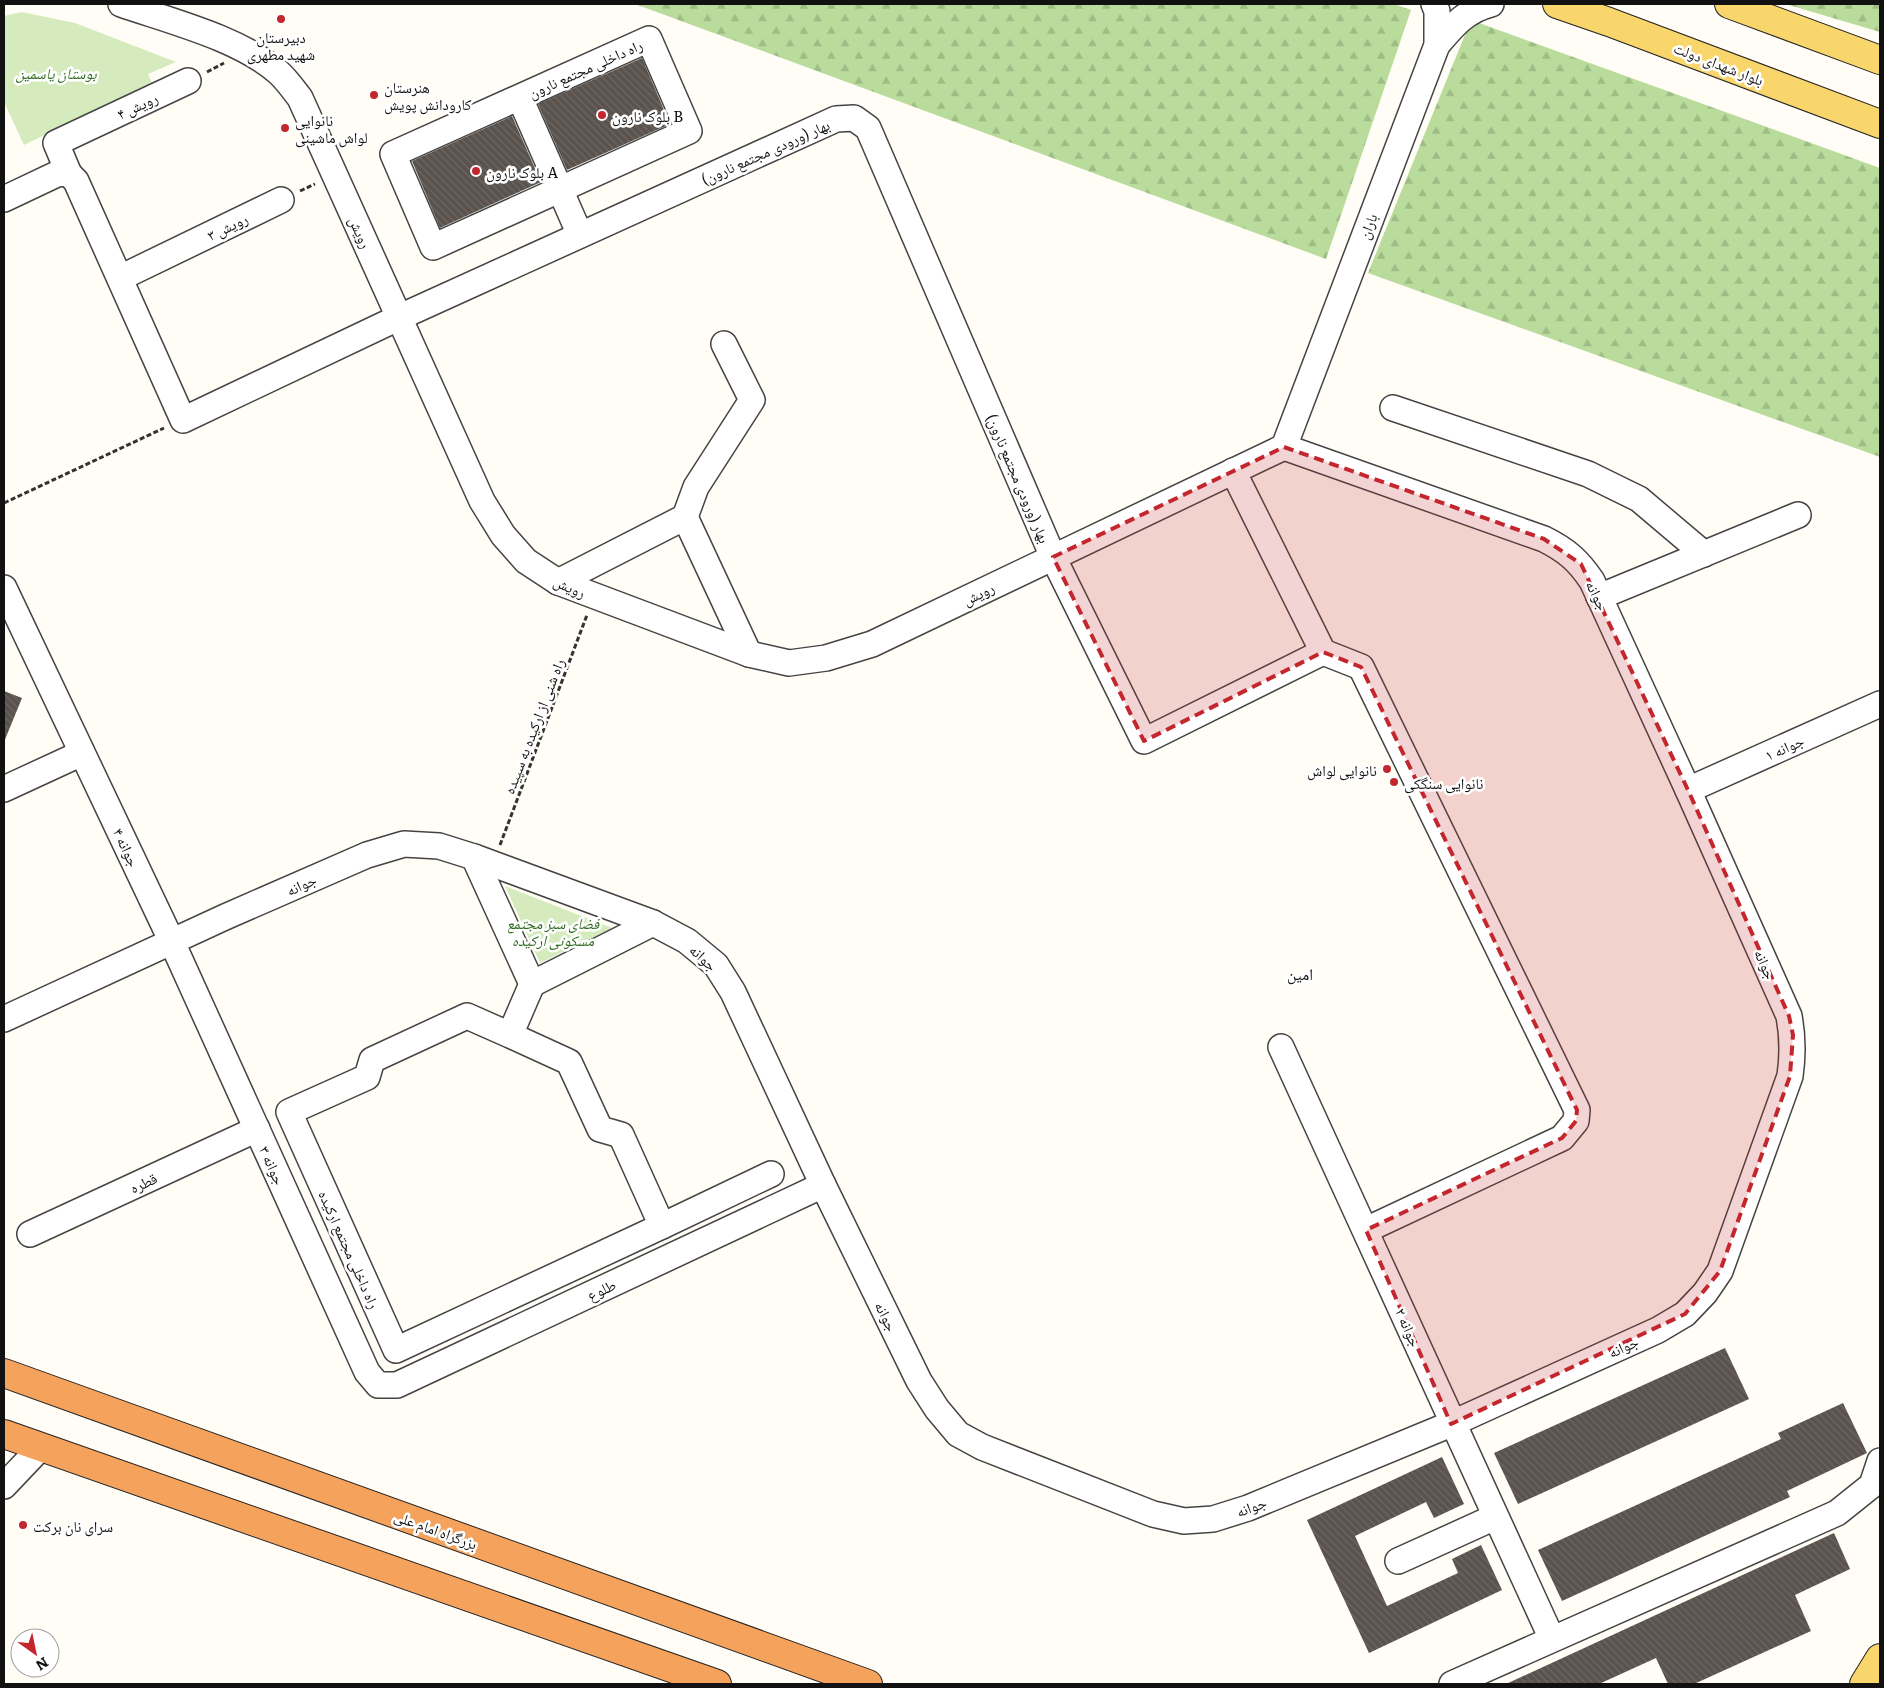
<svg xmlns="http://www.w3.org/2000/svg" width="1884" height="1688" font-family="Literata,'Noto Naskh Arabic',serif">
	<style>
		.forest { fill: url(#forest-firs) }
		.park { fill: #d5ebbd }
		.building { fill: url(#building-back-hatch) }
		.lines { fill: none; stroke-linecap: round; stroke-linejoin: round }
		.minor-casing { stroke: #444; stroke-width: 28 }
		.major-casing { stroke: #222; stroke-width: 30 }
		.highway-casing { stroke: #222; stroke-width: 30 }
		.path { stroke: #333; stroke-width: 3; stroke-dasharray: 5 2.5; stroke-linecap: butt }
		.minor { stroke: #fff; stroke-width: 25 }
		.major { stroke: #f9d66b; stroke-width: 28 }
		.highway { stroke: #f5a25d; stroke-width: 28 }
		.marked { fill: #c4262e; fill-opacity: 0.2; stroke: #c4262e; stroke-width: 4; stroke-dasharray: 10 6; stroke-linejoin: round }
		.poi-dot { fill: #c4262e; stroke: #fff; stroke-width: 2 }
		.labels { text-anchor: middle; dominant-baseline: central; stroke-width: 5; stroke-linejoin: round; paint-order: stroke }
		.poi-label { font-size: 15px; fill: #111; stroke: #fff; text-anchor: start }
		.street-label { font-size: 15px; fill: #111; stroke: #fff }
		.park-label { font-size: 15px; font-style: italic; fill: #2f6b1f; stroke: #fff }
		.neighbourhood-label { font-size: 16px; fill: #111; stroke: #fff }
	</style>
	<defs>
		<pattern id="forest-firs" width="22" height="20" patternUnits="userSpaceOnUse" patternTransform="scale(1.25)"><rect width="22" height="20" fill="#b9dc9c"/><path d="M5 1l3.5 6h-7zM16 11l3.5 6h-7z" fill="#9ebc85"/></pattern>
		<pattern id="building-back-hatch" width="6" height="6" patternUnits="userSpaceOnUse" patternTransform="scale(1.25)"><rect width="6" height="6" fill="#5a524d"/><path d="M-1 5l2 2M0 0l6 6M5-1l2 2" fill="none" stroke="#6d6662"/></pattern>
	</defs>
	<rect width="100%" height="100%" fill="#fffdf5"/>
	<!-- forest -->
	<g class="forest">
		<path d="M635,4h759l17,6 -85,249z"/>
		<path d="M1788,4h92v28l-91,-27z"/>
		<path d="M1471,20l409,148v289l-512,-184z"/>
	</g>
	<!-- park -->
	<g class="park">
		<path d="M22,12l53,11 101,39 -28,12 4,9 -128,62 -20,-43v-86z"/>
		<path d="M505,886l107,42 -72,35z"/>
	</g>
	<!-- building -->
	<g class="building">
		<path d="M642,58l28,66 -103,46 -29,-66z"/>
		<path d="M512,116l29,66 -101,46 -28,-67z"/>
		<path d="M4,691l18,7 -18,44z"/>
		<path d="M1725,1348l24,51 -231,105 -24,-51z"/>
		<path d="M1843,1403l24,50 -80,38 3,6 -228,104 -24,-51 243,-111 -3,-6z"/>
		<path d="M1442,1457l22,47 -30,14 -8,-16 -71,34 32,70 71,-33 -6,-14 29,-14 21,45 -133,63 -62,-133z"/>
		<path d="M1834,1533l16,36 -55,26 16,36 -117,53h-26l-12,-26 -57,26h-93z"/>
	</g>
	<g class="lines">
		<defs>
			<g id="minor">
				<path d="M121,4c49,17 118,34 157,68 8,7 15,17 22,26l182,403 21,34 23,26 32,21 191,72 40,9 37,-5 46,-14 412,-197"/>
				<path d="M649,39l40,92 -256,116 -40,-93z"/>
				<path d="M1437,45c17,-20 28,-34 54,-41"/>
				<path d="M520,98l60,137"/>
				<path d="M69,174l-13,-31 132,-62"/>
				<path d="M4,199l55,-26 10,1 7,7 107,239 217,-103 436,-198 18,-1 14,10 185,429 91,184 179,-89"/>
				<path d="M120,278l161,-78"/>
				<path d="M1393,408l195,66 51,25 65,55"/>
				<path d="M1284,447l153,-402v-34l-3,-7"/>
				<path d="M1233,471l90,181 38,15 216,443 -1,11 -14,17 -196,92"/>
				<path d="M685,517l64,137"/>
				<path d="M558,582l127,-65 11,-30 56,-87 -28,-56"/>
				<path d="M4,588l168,354 195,430 11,13h19l426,-200"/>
				<path d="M1599,597l199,-82"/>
				<path d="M4,789l78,-36"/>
				<path d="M1688,790l192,-86"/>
				<path d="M474,857l58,127 121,-61"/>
				<path d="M4,1019l221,-102 142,-62 37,-11 35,2 35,11 179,66 34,18 29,24 17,27 90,193 96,196 18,28 21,25 24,13 171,67 31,7 29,-2 35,-11 203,-84 207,-94 27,-16 20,-21 15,-22 70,-195c3,-21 3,-39 -1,-60l-101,-226 -96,-209c-14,-21 -26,-31 -48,-42l-260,-92"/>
				<path d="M510,1035l59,27 31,67 21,6 41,91 -266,124 -107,-238 78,-35 5,-17 95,-44 43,19 22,-51"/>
				<path d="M1281,1047c91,197 179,395 271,592"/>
				<path d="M662,1226l109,-52"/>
				<path d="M30,1234l227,-105"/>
				<path d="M4,1486l37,-39"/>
				<path d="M1398,1561l97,-44"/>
				<path d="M1452,1684l385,-171 35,-28 8,-24"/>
			</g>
			<g id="major">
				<path d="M1557,4l52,18 271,102"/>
				<path d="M1729,4l151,56"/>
				<path d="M1864,1684l16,-26"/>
			</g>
			<g id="highway">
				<path d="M4,1373l864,311"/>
				<path d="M4,1434l713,250"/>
			</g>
		</defs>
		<!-- minor casing -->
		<use href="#minor" class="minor-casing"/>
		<!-- major casing -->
		<use href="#major" class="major-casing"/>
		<!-- highway casing -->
		<use href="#highway" class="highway-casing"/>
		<!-- path -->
		<g class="path">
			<path d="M207,72l17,-9"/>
			<path d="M300,191l15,-7"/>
			<path d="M4,503l160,-75"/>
			<path d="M500,845l87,-230"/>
		</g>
		<!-- minor -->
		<use href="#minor" class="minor"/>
		<!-- major -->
		<use href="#major" class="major"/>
		<!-- highway -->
		<use href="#highway" class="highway"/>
	</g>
	<!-- marked area -->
	<path class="marked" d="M1284,447l260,92 37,25 107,226 101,226 4,19 -3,41 -70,195 -35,43 -234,110 -85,-194 196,-92 14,-17 1,-11 -216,-443 -38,-15 -179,89 -91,-184z"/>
	<!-- markers -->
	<g class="poi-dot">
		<circle cx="281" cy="19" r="5"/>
		<circle cx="374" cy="95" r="5"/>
		<circle cx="602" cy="115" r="5"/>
		<circle cx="285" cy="128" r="5"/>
		<circle cx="476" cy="171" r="5"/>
		<circle cx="1387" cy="769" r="5"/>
		<circle cx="1394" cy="782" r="5"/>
		<circle cx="23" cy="1525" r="5"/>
	</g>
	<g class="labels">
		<!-- poi labels -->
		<g class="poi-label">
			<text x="281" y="36" text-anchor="middle">دبیرستان<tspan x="281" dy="17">شهید مطهری</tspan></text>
			<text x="384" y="86">هنرستان<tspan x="384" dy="17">کارودانش پویش</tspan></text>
			<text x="612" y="115">بلوک نارون B</text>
			<text x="295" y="119">نانوایی<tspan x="295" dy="17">لواش ماشینی</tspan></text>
			<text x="486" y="171">بلوک نارون A</text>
			<text x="1377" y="769" text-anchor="end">نانوایی لواش</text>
			<text x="1404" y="782">نانوایی سنگکی</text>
			<text x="33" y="1525">سرای نان برکت</text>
		</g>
		<!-- street labels -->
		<g class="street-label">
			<text transform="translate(1719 63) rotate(21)">بلوار شهدای دولت</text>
			<text transform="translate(585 68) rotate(-24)">راه داخلی مجتمع نارون</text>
			<text transform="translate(137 105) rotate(-25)">رویش ۴</text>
			<text transform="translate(765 151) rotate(-24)">بهار (ورودی مجتمع نارون)</text>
			<text transform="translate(227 226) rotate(-26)">رویش ۳</text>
			<text transform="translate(1367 226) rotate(-69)">باران</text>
			<text transform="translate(361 232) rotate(66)">رویش</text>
			<text transform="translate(1019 478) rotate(67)">بهار (ورودی مجتمع نارون)</text>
			<text transform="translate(570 586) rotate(24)">رویش</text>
			<text transform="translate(978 593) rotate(-26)">رویش</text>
			<text transform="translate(1598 595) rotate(64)">جوانه</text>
			<text transform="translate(533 726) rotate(-69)">راه شنی از ارکیده به سپیده</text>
			<text transform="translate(1784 747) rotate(-24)">جوانه ۱</text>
			<text transform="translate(127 847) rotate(65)">جوانه ۴</text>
			<text transform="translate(301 884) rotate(-24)">جوانه</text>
			<text transform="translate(704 957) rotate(43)">جوانه</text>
			<text transform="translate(1766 964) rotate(66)">جوانه</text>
			<text transform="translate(273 1165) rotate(66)">جوانه ۳</text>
			<text transform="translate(143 1182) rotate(-25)">قطره</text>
			<text transform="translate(350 1249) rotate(66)">راه داخلی مجتمع ارکیده</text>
			<text transform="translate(601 1289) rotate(-25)">طلوع</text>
			<text transform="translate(887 1316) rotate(64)">جوانه</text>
			<text transform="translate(1409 1327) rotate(66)">جوانه ۲</text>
			<text transform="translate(1623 1346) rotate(-24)">جوانه</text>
			<text transform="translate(1251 1506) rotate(-20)">جوانه</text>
			<text transform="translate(436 1529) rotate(20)">بزرگراه امام علی</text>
		</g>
		<!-- park labels -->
		<g class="park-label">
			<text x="56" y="72">بوستان یاسمین</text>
			<text x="553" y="922">فضای سبز مجتمع<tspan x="553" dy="17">مسکونی ارکیده</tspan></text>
		</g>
		<!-- neighbourhood labels -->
		<g class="neighbourhood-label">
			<text x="1300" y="973">امین</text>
		</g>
	</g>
	<!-- border -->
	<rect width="1884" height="1688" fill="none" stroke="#111111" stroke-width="10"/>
	<!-- north arrow -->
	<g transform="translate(35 1653) rotate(147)"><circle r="24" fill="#ffffff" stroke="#a0a0a0"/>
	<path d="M0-4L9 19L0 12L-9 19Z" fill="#c4262e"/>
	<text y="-8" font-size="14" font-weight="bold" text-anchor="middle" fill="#111111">N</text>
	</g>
</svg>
